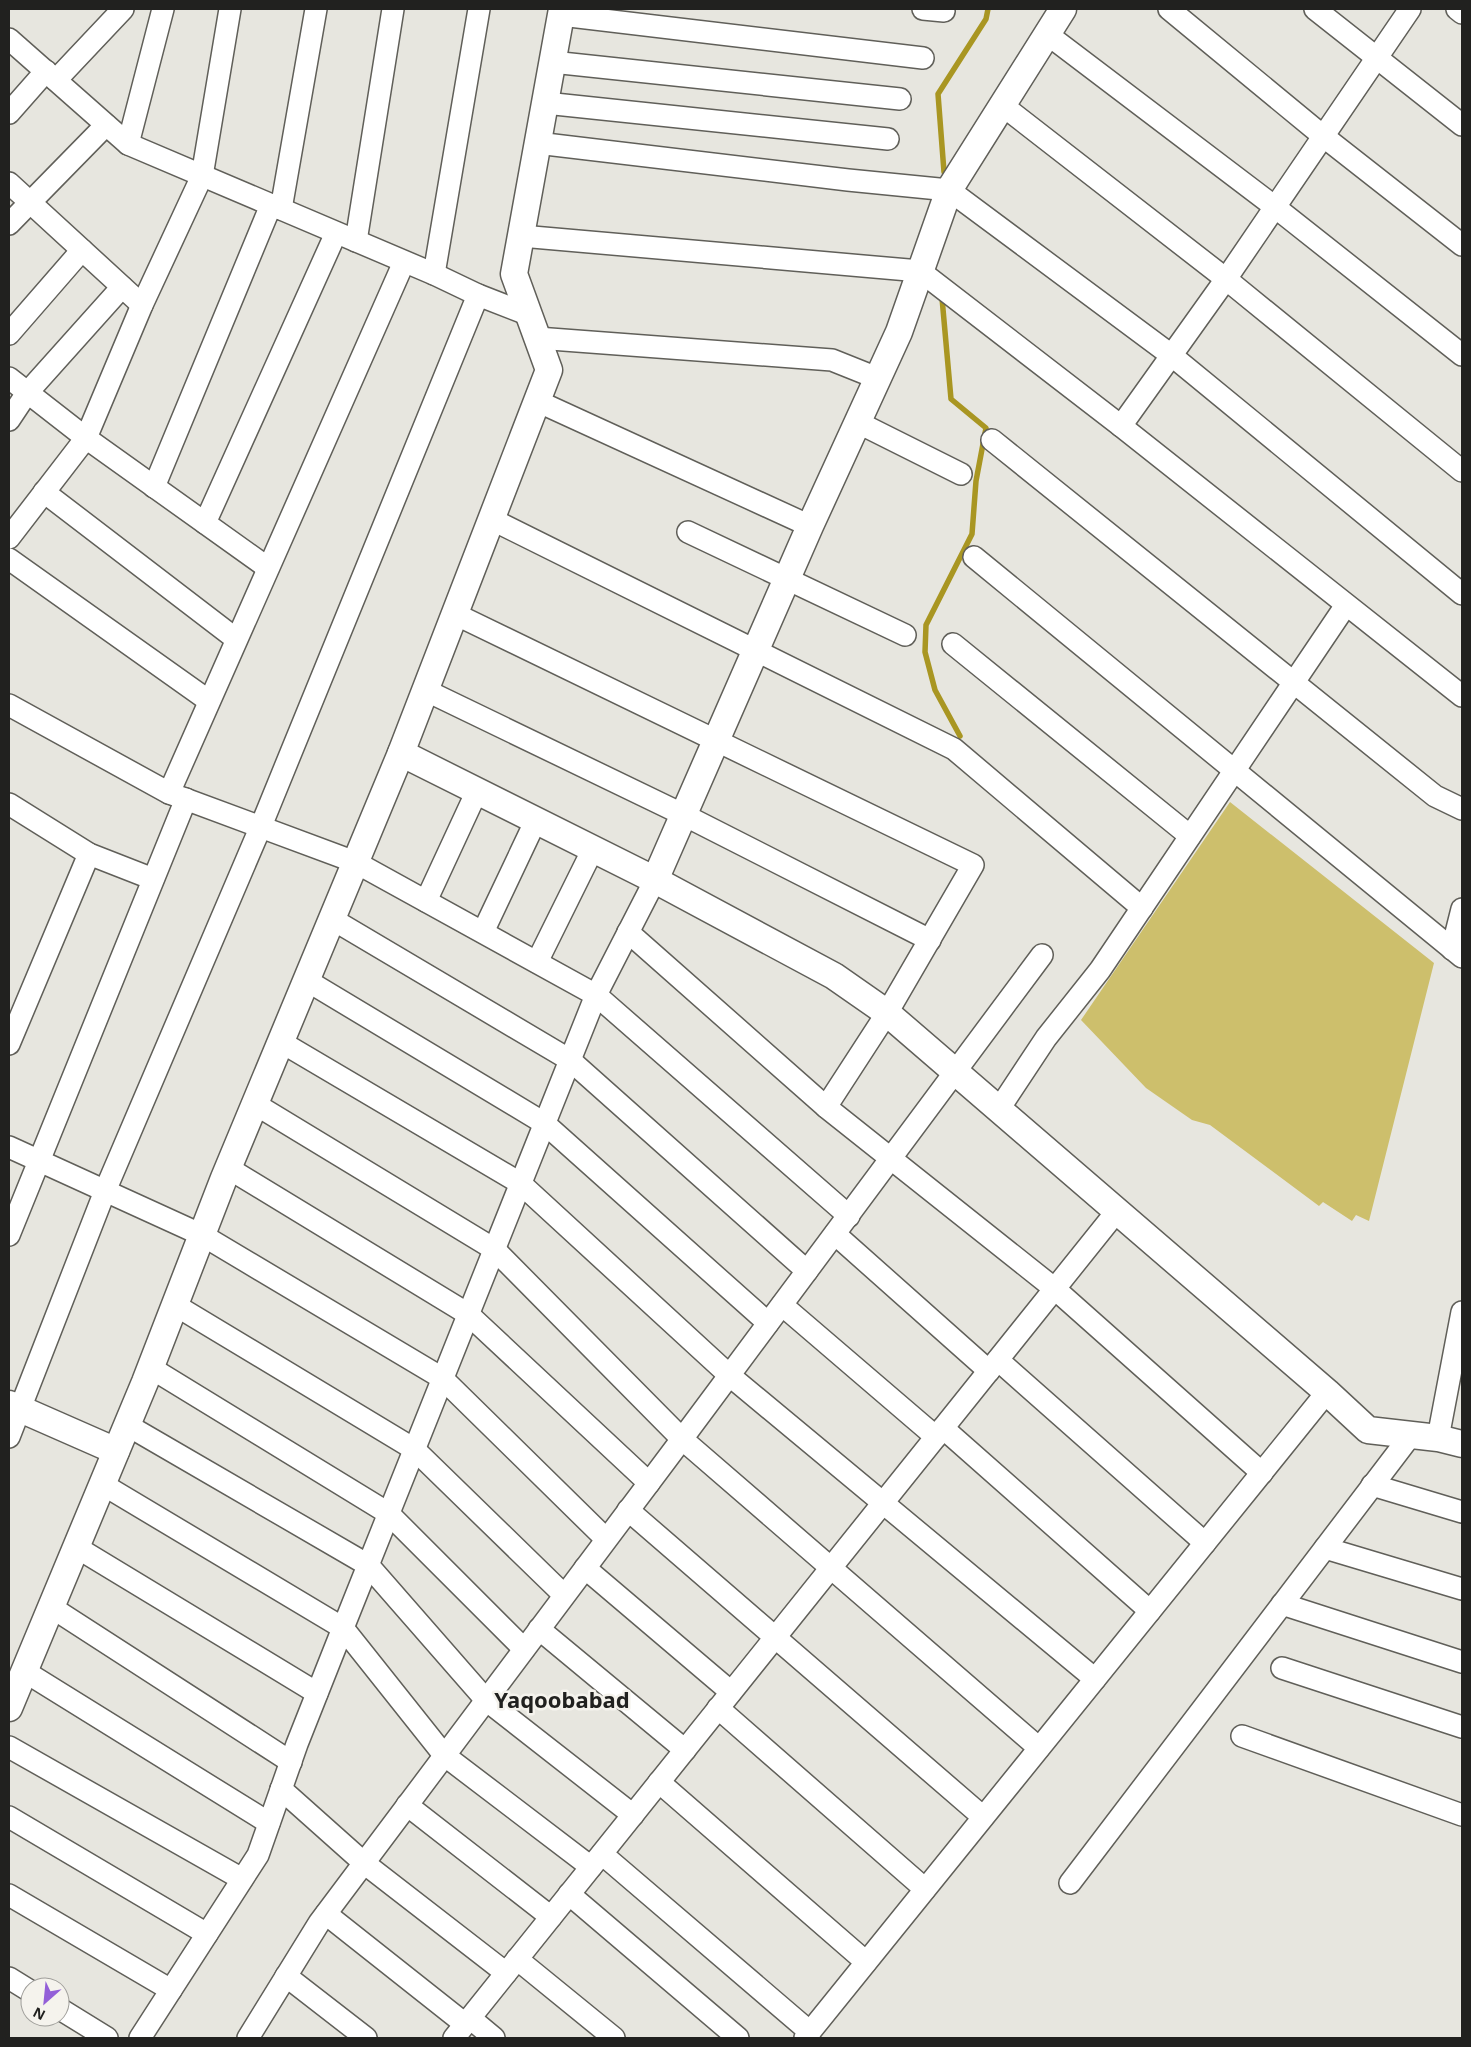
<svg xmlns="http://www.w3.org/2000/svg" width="1471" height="2047" font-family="'Noto Sans',sans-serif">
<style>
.green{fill:#cdbf6c}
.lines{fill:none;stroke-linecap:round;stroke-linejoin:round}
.stream{stroke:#a99622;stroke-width:5.5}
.minor-casing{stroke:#605f59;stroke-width:24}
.tertiary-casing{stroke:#605f59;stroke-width:29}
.minor{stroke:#fff;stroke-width:21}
.tertiary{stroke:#fff;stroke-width:26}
.labels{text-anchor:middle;stroke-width:5;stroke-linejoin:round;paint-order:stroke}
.district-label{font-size:22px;font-weight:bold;fill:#21211f;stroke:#f5f3ed}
</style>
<rect width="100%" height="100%" fill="#e7e6df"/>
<polygon class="green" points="1230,802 1434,963 1369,1221 1356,1215 1352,1221 1323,1202 1319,1206 1210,1125 1192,1120 1146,1088 1081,1020"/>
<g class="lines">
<g class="stream">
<polyline points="944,172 938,94 986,19 988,9"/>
<polyline points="942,298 951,399 986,428 976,481 972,534 926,625 925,652 935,690 960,736"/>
</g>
<g class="minor-casing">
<g id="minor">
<polyline points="923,9 944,11"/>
<polyline points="1169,9 1323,136 1462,245"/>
<polyline points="1315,9 1462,125"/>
<polyline points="1457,9 1462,13"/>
<polyline points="561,15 923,58"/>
<polyline points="1047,34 1275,207 1462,355"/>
<polyline points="9,39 128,144 434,274 478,295 527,314"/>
<polyline points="552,62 900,99"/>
<polyline points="56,80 123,9"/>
<polyline points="545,103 888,139"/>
<polyline points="1002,105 1226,279 1462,471"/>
<polyline points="9,113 46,71"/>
<polyline points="537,143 848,180 949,190 1171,355 1462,594"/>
<polyline points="128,144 163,9"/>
<polyline points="9,183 142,305"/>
<polyline points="281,209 316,9"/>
<polyline points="9,224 106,125"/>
<polyline points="521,236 920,271 1121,426 1462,696"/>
<polyline points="356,241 393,9"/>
<polyline points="434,274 479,9"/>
<polyline points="9,334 82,250"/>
<polyline points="537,338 832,360 877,378"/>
<polyline points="9,378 86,438 268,568"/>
<polyline points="537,401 810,526"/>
<polyline points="9,420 27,393 122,287"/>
<polyline points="857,422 961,474"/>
<polyline points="1121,426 1226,279 1410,9"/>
<polyline points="992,440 1435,796 1462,809"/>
<polyline points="154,487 271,205"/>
<polyline points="44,492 236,639"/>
<polyline points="491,519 954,749 1142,908"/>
<polyline points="205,523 336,233"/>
<polyline points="688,532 905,635"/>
<polyline points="9,538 86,438 142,305 202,176 230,9"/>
<polyline points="974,557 1462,957"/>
<polyline points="9,559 209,701"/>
<polyline points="455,614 973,865 887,1013 826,1107"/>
<polyline points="953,644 1190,836"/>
<polyline points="425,690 684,815 930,940"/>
<polyline points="9,705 169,793 355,862 596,995 849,1216"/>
<polyline points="169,793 404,262"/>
<polyline points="9,804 89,854 153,879"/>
<polyline points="426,901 477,791"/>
<polyline points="332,919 570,1060 807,1271"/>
<polyline points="483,932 536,820"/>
<polyline points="628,932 826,1107 1055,1289 1262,1473"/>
<polyline points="1452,949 1462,909"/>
<polyline points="537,962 593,849"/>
<polyline points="306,980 544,1123 768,1323"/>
<polyline points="281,1042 520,1183 729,1375 1095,1679"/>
<polyline points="9,1044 89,854"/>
<polyline points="255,1104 494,1249 682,1439 1039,1748"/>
<polyline points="999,1109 1046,1038 1100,970 1346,605"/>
<polyline points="9,1147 202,1235 442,1378 606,1539"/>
<polyline points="228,1168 468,1314 649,1483"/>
<polyline points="835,1234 989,1371"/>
<polyline points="9,1235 186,799"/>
<polyline points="175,1305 414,1449 564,1595"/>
<polyline points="782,1305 936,1437"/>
<polyline points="998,1360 1205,1543"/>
<polyline points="151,1368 388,1513 524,1649"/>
<polyline points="127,1425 368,1565 486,1700 633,1815"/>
<polyline points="943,1428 1150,1611"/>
<polyline points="9,1437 105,1191 261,826 478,295"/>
<polyline points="1438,1438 1462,1312"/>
<polyline points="102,1484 343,1628 444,1755 591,1867"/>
<polyline points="1372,1485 1462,1512"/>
<polyline points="628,1510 983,1817"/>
<polyline points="76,1547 317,1693"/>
<polyline points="1325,1548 1462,1589"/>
<polyline points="585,1568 731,1692"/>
<polyline points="1282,1604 1462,1662"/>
<polyline points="51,1607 291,1762"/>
<polyline points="539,1629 685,1750"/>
<polyline points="1282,1668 1462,1727"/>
<polyline points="24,1671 269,1823"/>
<polyline points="718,1708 925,1889"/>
<polyline points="1242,1736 1462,1815"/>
<polyline points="9,1747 242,1879"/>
<polyline points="659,1782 866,1962"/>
<polyline points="281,1789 364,1863 506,1973"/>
<polyline points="407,1805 551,1917"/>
<polyline points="9,1817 207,1934"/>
<polyline points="602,1854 810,2032"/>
<polyline points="1070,1883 1411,1435"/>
<polyline points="569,1894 738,2038"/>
<polyline points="9,1895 171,1990"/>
<polyline points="326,1914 465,2024"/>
<polyline points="517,1959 614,2038"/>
<polyline points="286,1976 366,2038"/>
<polyline points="9,1978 30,1991"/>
<polyline points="60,2009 107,2038"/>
<polyline points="470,2018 494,2038"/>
<polyline points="140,2038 258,1855 297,1744 343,1628 596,995 655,880"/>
<polyline points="248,2038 319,1923 682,1439 1042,955"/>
<polyline points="454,2038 1117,1211"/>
<polyline points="805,2038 1327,1392"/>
</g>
</g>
<g class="tertiary-casing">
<g id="tertiary">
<polyline points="401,753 655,880 834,976 887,1013 1327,1392 1368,1430 1438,1438 1462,1444"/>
<polyline points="655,880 810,526 899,332 949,190 1063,9"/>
<polyline points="9,1404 116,1451"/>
<polyline points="9,1708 145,1382 224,1178 401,753 549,370 514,274 562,9"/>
</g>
</g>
<use href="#minor" class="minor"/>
<use href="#tertiary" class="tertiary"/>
</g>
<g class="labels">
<g class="district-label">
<text x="562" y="1708">Yaqoobabad</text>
</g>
</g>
<rect width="1471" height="2047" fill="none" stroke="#21211f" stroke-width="20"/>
<g transform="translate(45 2002) rotate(207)"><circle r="24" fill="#f5f3ed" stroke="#a09f9b"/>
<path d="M0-4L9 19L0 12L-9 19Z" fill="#935fd8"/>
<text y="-8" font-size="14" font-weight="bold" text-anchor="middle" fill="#21211f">N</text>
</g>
</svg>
